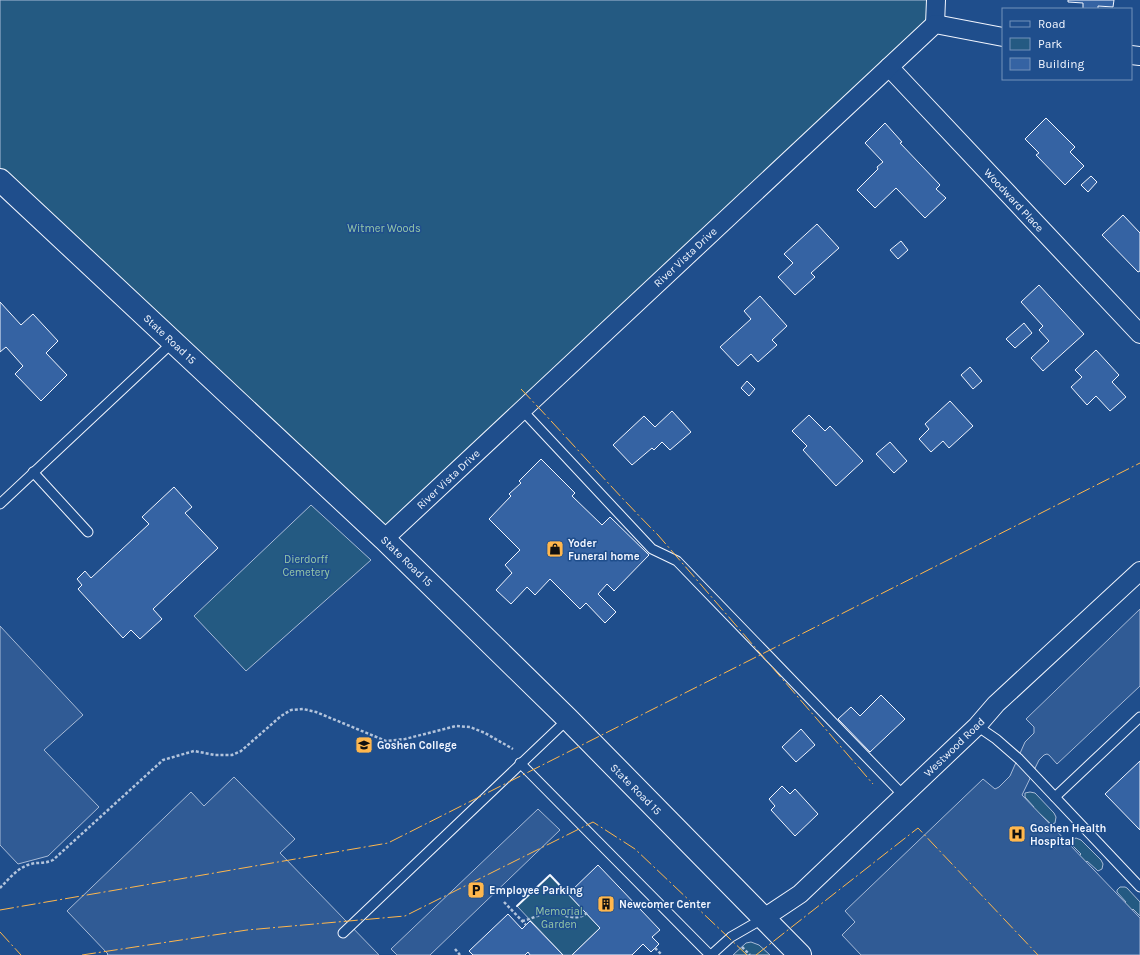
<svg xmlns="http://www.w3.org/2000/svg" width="1140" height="955" font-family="Karla,sans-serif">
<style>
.green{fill:#245a82;stroke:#a8bbd7}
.parking{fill:#305b95;stroke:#a8bbd7}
.building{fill:#3563a3;stroke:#f2f6ff}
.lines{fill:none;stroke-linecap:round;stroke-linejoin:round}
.lane-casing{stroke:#f2f6ff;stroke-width:11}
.street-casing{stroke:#f2f6ff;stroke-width:20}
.primary-casing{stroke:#f2f6ff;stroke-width:24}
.path{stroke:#b3c4dc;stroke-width:2.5;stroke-dasharray:3 2;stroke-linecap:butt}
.lane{stroke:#1f4e8c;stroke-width:9}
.street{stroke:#1f4e8c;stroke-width:18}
.primary{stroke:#1f4e8c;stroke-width:22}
.wall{stroke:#f2f6ff;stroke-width:2}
.power{stroke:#ffb74d;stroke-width:1;stroke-dasharray:14 3 2 3;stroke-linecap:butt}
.labels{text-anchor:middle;stroke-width:3;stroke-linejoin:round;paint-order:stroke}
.street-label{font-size:11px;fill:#f2f6ff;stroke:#1f4e8c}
.park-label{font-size:11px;fill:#97c8a6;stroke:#1f4e8c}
.poi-label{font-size:11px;font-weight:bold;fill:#f2f6ff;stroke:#1f4e8c;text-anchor:start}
</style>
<rect width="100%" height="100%" fill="#1f4e8c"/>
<g class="green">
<polygon points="0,0 936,0 935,24 384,539 0,178"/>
<polygon points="311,505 371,560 246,671 194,616"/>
<polygon points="1030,792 1035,793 1054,813 1056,817 1055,823 1051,824 1040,814 913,936 906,929 1034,807 1025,797 1025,793"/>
<polygon points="1076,838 1081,840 1101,860 1103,864 1102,869 1098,871 1087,861 989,955 975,955 1081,854 1071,844 1072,840"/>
<polygon points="550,875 600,928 572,955 563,955 517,906"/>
<polygon points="1120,887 1125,887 1127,888 1140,902 1140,916 1133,909 1086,955 1071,955 1126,902 1117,892 1117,890"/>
<polygon points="751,942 759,945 770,955 733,955 746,943"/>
</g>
<g class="parking">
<polygon points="1140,609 1140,686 1057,764 1049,755 1047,754 1044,755 1039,760 1022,795 1140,918 1140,955 861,955 842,935 855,922 845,911 983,779 995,789 999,787 1010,776 1025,742 1034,733 1034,727 1026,719"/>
<polygon points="0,626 83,715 44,750 99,807 48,856 18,864 0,845"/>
<polygon points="234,777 295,839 280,853 379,955 107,955 108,954 67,911 191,792 204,806"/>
<polygon points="538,809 560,830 430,955 397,955 391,949"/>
</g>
<g class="building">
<polygon points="1068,0 1114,0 1113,7 1098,6 1098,9 1083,9 1083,3 1068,2"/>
<polygon points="1046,118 1075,147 1070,152 1084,166 1065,185 1036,155 1039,153 1025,139"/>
<polygon points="885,123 902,142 900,143 940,185 936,189 946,198 925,218 896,188 875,208 857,190 878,169 877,167 883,162 865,143"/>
<polygon points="1091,176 1097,182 1088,192 1081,185"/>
<polygon points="1123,215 1140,233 1140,271 1138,272 1102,235"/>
<polygon points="817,224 839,248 811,273 815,277 795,295 778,277 793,263 784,254"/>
<polygon points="901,241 908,250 898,259 890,250"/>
<polygon points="1039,285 1084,334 1043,371 1031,358 1049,341 1039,330 1043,326 1021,302"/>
<polygon points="760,296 787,326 772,340 777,345 758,362 751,354 738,366 720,347 751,319 744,311"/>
<polygon points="0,302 21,325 33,314 58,341 46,353 67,375 41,401 15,374 23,366 6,347 0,352"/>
<polygon points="1024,323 1032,333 1015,348 1006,339"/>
<polygon points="1096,350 1119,375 1112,382 1126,397 1110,411 1096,396 1087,405 1071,387 1082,377 1075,370"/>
<polygon points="970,367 982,381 973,389 961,375"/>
<polygon points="747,381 755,389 749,396 741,388"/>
<polygon points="950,401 973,426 949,448 943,441 931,452 919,439 929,429 925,424"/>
<polygon points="672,411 691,432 670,450 662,442 654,450 652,448 632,465 613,445 644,416 655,427"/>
<polygon points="809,415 825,431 830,426 863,461 836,486 803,450 807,446 792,431"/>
<polygon points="890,442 907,461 894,473 876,454"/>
<polygon points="541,459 575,493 572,496 602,525 610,517 649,555 614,591 607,584 598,594 616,612 605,623 586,603 580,609 550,579 535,595 527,587 511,604 496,590 512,573 505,565 520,550 489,519 511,496 509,494 521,483 519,481"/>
<polygon points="174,487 192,507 185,513 218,548 153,609 162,619 140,639 131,630 123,638 78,589 82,585 77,579 85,571 91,578 149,524 142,517"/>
<polygon points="881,695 905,719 870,752 838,719 851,707 860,716"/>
<polygon points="801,729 815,745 796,762 782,747"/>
<polygon points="1140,761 1140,830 1105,794"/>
<polygon points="782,786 790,794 795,789 818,814 795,836 771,810 775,806 769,799"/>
<polygon points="598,865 660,930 652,937 659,944 651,952 643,944 632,955 572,955 600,928 568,894"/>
<polygon points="508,914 522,929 530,921 563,955 530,955 528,952 525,955 473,955 469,951"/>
</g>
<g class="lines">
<g class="lane-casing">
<g id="lane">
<polyline points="522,410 652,549 677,561 903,795"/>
<polyline points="33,472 88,532"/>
<polyline points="0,504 173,342"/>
<polyline points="977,726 996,739 1019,759 1140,887"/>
<polyline points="520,763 710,955"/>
<polyline points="1055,797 1140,717"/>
<polyline points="343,933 568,719"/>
<polyline points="711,955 731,937 764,918"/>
</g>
</g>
<g class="street-casing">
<g id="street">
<polyline points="935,24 936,0"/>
<polyline points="1131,55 1140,56"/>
<polyline points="889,67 1140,334"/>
<polyline points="384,539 935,24 1003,37"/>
<polyline points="764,918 800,894 977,726 996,704 1140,571"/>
</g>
</g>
<g class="primary-casing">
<polyline id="primary" points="0,180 384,539 568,719 800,955"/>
</g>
<g class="path">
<path d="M 0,888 C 9,879 18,867 31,864 C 38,862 45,864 53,860 L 163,760 L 194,751 L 215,755 L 232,755 L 241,751 L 281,716 L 291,710 L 303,709 L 316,712 L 386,741 L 405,739 L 456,726 L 470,727 L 485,733 L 513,749"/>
<polyline points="504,902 526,925"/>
<path d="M 522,921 C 533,919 542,912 553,913 C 565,914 575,922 587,913"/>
<polyline points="742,947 750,955"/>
<polyline points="655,948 662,955"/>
<polyline points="455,949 460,955"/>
</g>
<use href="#lane" class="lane"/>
<use href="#street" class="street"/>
<use href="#primary" class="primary"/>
<polyline class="wall" points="517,906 550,875 568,894"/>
<g class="power">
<path d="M 521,389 C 567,437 611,488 658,535 L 873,784"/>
<polyline points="0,910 388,843 1140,463"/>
<polyline points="0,932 21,955"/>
<polyline points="82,955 247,930 405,916 593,822 635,849 747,955"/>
<polyline points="756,955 918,828 1038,955"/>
</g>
</g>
<defs>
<g id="shop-square" transform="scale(0.9)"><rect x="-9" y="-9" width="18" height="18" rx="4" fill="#ffb74d" stroke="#1f4e8c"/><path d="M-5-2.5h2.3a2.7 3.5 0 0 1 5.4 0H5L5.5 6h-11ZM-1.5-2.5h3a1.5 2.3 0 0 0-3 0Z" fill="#111"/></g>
<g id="university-square" transform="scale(0.9)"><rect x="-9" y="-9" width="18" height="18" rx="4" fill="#ffb74d" stroke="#1f4e8c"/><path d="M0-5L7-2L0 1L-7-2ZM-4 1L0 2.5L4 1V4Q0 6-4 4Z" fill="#111"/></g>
<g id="hospital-square" transform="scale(0.9)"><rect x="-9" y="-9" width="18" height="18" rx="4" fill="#ffb74d" stroke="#1f4e8c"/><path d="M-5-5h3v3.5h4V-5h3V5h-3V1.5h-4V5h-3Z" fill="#111"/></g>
<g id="parking-square" transform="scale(0.9)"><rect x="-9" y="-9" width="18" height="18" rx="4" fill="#ffb74d" stroke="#1f4e8c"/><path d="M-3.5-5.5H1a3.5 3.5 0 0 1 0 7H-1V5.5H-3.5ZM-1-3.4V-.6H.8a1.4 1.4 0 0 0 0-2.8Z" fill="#111"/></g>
<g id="building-square" transform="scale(0.9)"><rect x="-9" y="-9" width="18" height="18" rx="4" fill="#ffb74d" stroke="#1f4e8c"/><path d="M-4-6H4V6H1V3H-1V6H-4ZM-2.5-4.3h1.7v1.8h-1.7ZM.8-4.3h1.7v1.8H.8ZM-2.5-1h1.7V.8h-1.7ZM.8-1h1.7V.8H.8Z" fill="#111"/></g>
</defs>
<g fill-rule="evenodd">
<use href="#shop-square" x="555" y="549"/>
<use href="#university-square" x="364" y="745"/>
<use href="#hospital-square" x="1017" y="834"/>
<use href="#parking-square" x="476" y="890"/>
<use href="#building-square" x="606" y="904"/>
</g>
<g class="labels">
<g class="street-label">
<text transform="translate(1014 200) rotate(47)" y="4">Woodward Place</text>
<text transform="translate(685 257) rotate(-43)" y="4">River Vista Drive</text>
<text transform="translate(170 339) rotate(43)" y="4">State Road 15</text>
<text transform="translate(448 479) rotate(-43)" y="4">River Vista Drive</text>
<text transform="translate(407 561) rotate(44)" y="4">State Road 15</text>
<text transform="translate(954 747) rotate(-44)" y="4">Westwood Road</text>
<text transform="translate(636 789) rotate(45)" y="4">State Road 15</text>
</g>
<g class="park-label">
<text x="384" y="232">Witmer Woods</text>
<text x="306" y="563">Dierdorff<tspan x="306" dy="13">Cemetery</tspan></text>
<text x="559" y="915">Memorial<tspan x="559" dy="13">Garden</tspan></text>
</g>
<g class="poi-label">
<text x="568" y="547">Yoder<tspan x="568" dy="13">Funeral home</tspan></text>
<text x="377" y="749">Goshen College</text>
<text x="1030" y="832">Goshen Health<tspan x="1030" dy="13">Hospital</tspan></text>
<text x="489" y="894">Employee Parking</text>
<text x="619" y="908">Newcomer Center</text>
</g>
</g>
<rect x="1002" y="8" width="130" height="72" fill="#1f4e8c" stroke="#7391ba"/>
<rect x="1010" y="21" width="20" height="6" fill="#1f4e8c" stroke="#7391ba"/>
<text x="1038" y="28" font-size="12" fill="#f2f6ff">Road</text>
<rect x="1010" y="38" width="20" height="12" fill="#245a82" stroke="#7391ba"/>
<text x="1038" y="48" font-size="12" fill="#f2f6ff">Park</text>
<rect x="1010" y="58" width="20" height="12" fill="#3563a3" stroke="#7391ba"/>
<text x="1038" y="68" font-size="12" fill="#f2f6ff">Building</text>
</svg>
